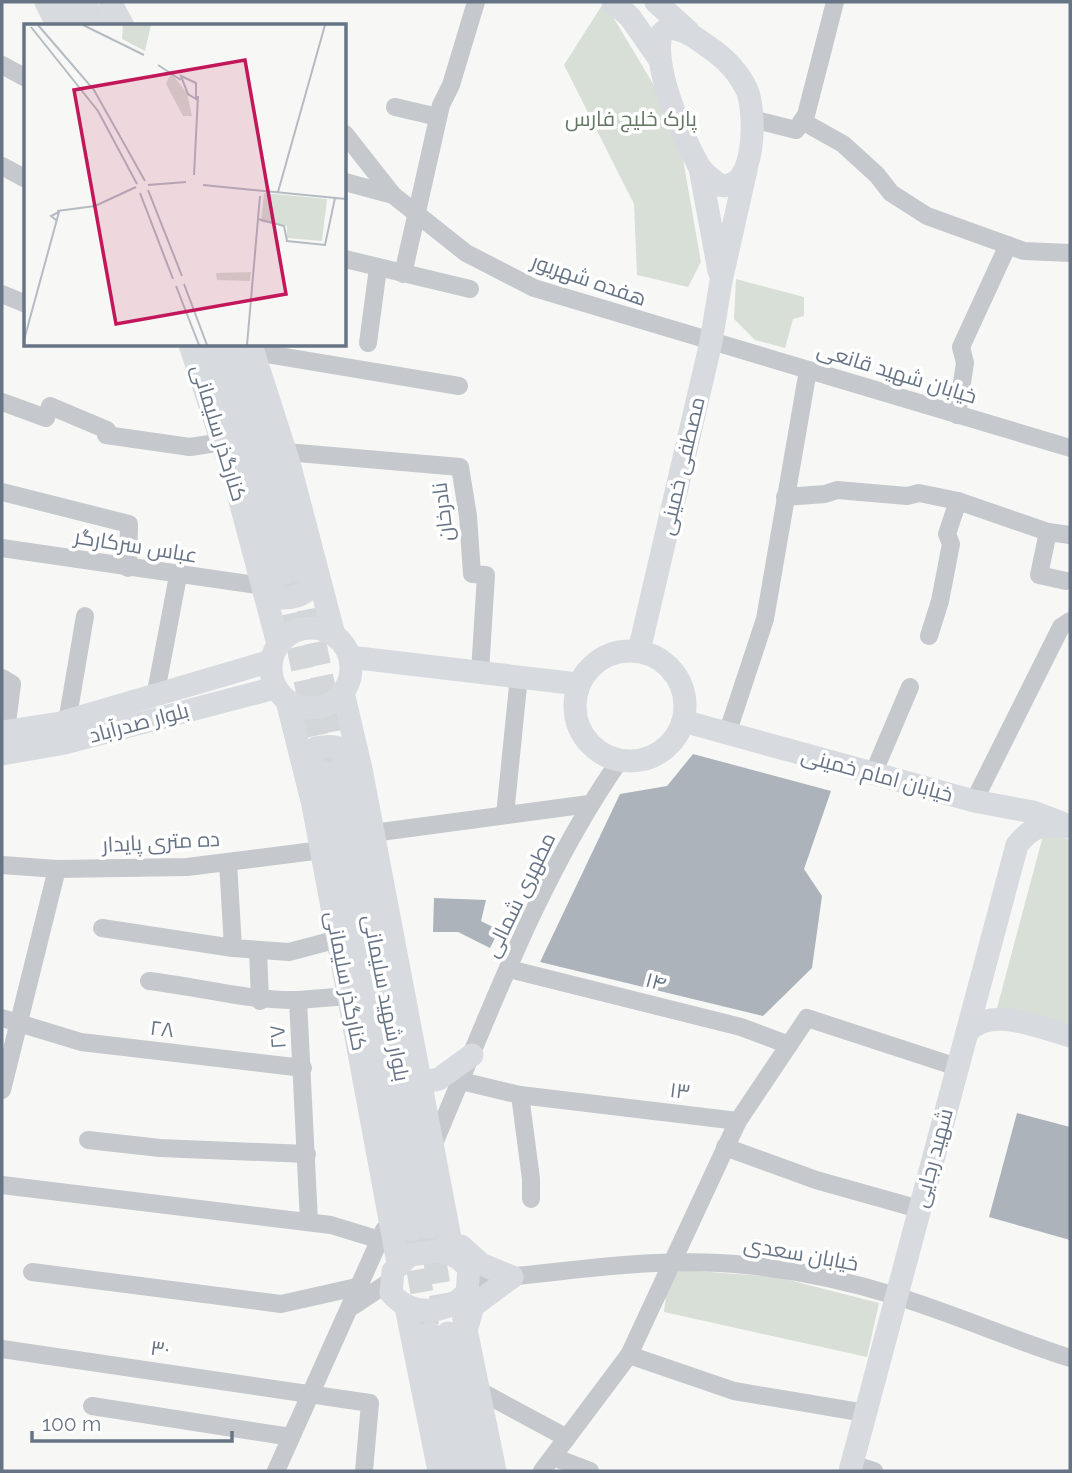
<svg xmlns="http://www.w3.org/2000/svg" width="1072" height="1473" font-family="Raleway,Cairo,sans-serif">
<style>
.green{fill:#d8dfd6}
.building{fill:#acb3ba}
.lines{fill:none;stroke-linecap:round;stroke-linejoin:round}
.major-tunnel{stroke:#d3d7d9;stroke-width:23;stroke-dasharray:23 11;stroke-linecap:butt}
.minor{stroke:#c5c8cc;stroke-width:18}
.major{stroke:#d7dadf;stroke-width:23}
.labels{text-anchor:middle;stroke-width:7;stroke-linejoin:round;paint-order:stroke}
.park-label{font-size:21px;fill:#637862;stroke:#fff}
.street-label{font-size:21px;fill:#677486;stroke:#fff}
.inset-road{fill:none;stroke:#b4bbc2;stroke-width:2}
.view{fill:#c2185b;fill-opacity:0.15;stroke:#c2185b;stroke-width:3.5}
.inset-edge{fill:none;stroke:#677486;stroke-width:3.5}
</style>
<rect width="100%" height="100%" fill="#f7f8f5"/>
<g class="green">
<polygon points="604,2 652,82 680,142 701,262 688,287 637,275 634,204 564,65"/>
<polygon points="736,279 804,297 804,316 793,319 785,348 755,340 734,319"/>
<polygon points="1044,832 1070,840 1070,1032 997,1008"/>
<polygon points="669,1269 777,1277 879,1303 867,1357 664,1312"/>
</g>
<g class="building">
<polygon points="693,754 831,791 804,869 822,896 812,968 763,1016 540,962 620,794 667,786"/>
<polygon points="434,898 486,900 481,921 499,930 490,948 458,932 433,932"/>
<polygon points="1017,1113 1070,1127 1070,1240 989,1217"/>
</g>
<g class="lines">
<g class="major-tunnel">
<polyline points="301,576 340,765"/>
<polyline points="284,580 323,766"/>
<polyline points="429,1227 446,1326"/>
<polyline points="412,1236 428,1327"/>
</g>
<g class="minor">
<polyline points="2,65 26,78"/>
<polyline points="395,107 438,117"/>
<polyline points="752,119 796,130 806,115 835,2"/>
<polyline points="802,121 843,144 877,175 891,193 927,216 1024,251 1070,253"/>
<polyline points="345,134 393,195 466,253 534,288 1070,448"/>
<polyline points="2,166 26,179"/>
<polyline points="345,182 393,195"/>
<polyline points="345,259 470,289"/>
<polyline points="403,274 441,105 451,85 476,2"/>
<polyline points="2,294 26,304"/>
<polyline points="368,343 378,268"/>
<polyline points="254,352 459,386"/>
<polyline points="2,402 46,418 50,406 107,430 106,435 190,447 223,442"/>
<polyline points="957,415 965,363 961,347 1008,245"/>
<polyline points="286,452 460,467 468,516 472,574 486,575 480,672"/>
<polyline points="2,492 129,524 128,568"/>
<polyline points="785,497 825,494 837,490 907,496 919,493 958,501 1048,532 1039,575 1066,581"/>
<polyline points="1048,532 1070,535"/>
<polyline points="2,548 263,586"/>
<polyline points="929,636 940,601 951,544 947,534 958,501"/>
<polyline points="2,678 12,684 6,731"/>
<polyline points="155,697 178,576"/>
<polyline points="67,722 85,616"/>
<polyline points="727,734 765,619 808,370"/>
<polyline points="873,774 910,687"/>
<polyline points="974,801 1061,627 1070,621"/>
<polyline points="505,815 519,676"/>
<polyline points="373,833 589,804"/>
<polyline points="228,862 233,948 289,952 338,939"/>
<polyline points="2,865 57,869 187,867 322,850"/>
<polyline points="102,928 233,948"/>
<polyline points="258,950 260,1001"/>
<polyline points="509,969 741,1027 789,1045"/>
<path d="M 149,981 C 200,987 248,1001 298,1000 L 309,1222"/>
<polyline points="298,1000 349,996"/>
<polyline points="2,1018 81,1042 303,1068"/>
<polyline points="461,1081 520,1095 738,1121"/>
<polyline points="2,1090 57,869"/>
<polyline points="520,1095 531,1179 531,1199"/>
<polyline points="88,1140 160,1148 307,1154"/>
<polyline points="725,1147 816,1180 919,1209"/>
<path d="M 432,1148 C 488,1018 538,877 620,760"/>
<polyline points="2,1185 331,1225 380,1240"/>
<polyline points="32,1272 281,1304 361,1286"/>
<path d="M 470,1280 C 559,1274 656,1255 745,1265 C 795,1270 848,1281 896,1296 C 954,1314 1011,1339 1070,1358"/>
<polyline points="353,1306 389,1282"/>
<polyline points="2,1349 370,1403 364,1471"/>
<polyline points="629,1355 734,1391 865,1413"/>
<polyline points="478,1390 567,1438"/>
<polyline points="92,1406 291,1437"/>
<polyline points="553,1457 590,1471"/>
<polyline points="852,1464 874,1471"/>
<polyline points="276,1471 384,1230"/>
<polyline points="542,1471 629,1355 738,1121 807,1018 957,1067"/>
</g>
<g class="major">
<polyline points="46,2 58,26"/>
<polyline points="65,2 77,26"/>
<polyline points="84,2 97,26"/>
<polyline points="110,2 123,26"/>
<polyline points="613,2 630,17 660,60"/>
<polyline points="656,2 688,31"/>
<path d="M 668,28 C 684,29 695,37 707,46 C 724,57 738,71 747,90 C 756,112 757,194 719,185 C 712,179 704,174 699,166 C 682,136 653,69 661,34 Z"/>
<polyline points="700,168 719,271"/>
<polyline points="190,345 234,478 278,644"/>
<polyline points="210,345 248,455 283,574"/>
<polyline points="228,345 265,450 300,571"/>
<polyline points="251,345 289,463 334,635"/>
<path d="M 263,586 L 280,598 C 301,599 312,591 317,571"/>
<circle cx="311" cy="668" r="40"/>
<circle cx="630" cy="706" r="55"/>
<polyline points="639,651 711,342 721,281 746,170"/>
<polyline points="350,657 578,684"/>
<polyline points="343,692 361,769 453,1254"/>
<polyline points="287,701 313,805 398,1263"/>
<polyline points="683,721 974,801 1033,812 1062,823"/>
<polyline points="2,732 60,723 271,661"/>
<polyline points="2,754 65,743 275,688"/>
<polyline points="341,769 429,1227"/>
<polyline points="324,772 411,1230"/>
<path d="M 306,774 L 316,748 C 338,743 347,749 359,767"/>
<path d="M 967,1032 C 992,1005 1040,1028 1070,1036"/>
<polyline points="420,1083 439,1079 472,1055"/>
<polyline points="461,1246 481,1264 512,1277"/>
<path d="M 437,1251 C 452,1254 460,1257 469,1269 L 467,1292 C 447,1316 410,1316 391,1293 L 393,1271 L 410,1255 Z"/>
<polyline points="460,1300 495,1471"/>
<polyline points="406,1307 439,1471"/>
<polyline points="468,1324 473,1306 512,1277"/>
<polyline points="430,1333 455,1471"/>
<polyline points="448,1333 472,1471"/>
<path d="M 850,1471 L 1017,845 C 1035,823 1043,825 1070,827"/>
</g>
</g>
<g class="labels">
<g class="park-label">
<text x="631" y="126">پارک خلیج فارس</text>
</g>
<g class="street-label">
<text transform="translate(589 280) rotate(19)" y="7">هفده شهریور</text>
<text transform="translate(897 373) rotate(17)" y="7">خیابان شهید قانعی</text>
<text transform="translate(219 433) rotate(73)" y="7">کنارگذر سلیمانی</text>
<text transform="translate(682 466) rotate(-77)" y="7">مصطفی خمینی</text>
<text transform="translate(443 512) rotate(-97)" y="7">نادرخان</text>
<text transform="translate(136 546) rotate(9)" y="7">عباس سرکارگر</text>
<text transform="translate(139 723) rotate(-15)" y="7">بلوار صدرآباد</text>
<text transform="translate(877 775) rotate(15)" y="7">خیابان امام خمینی</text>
<text transform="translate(161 842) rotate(-3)" y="7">ده متری پایدار</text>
<text transform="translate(520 895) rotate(-64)" y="7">مطهری شمالی</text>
<text transform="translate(346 981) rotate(79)" y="7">کنارگذر سلیمانی</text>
<text transform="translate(656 982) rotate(15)" y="7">۱۴</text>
<text transform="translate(386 998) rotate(79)" y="7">بلوار شهید سلیمانی</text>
<text transform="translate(162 1029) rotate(7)" y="7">۲۸</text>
<text transform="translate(278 1037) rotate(-94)" y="7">۲۷</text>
<text transform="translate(680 1091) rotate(7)" y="7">۱۳</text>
<text transform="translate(933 1158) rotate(-75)" y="7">شهید رجایی</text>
<text transform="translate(801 1254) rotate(10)" y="7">خیابان سعدی</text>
<text transform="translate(160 1349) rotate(8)" y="7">۳۰</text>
</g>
</g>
<g transform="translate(24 24)">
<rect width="322" height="322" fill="#f7f8f5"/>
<path d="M 99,1 L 127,1 L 121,27 L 98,15 ZM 147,49 L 163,69 L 168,92 L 159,92 L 142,60 ZM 240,169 L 303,175 L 298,217 L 263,214 L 263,202 L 237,198 ZM 227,248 L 226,257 L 193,256 L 192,249 Z" fill="#d8dfd6"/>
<path class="inset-road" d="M 14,1 L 70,66 L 121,157M 59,1 L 120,31M 7,3 L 74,87 L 113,160M 134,41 L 157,56M 157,52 L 172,59 L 172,75 L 164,70 ZM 170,151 L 174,72M 124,161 L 162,158M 179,161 L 322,175M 124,166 L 158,252M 254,168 L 301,1M 116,169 L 149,255M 33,187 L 71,182 L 112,163M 234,195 L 260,202 L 263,217 L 301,221 L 311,174M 160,260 L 183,321M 152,262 L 175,321M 0,316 L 35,188 L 27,192 L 32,196M 223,321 L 236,172"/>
<path class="view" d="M 221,36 L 262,270 L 92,300 L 50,66 Z"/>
<rect width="322" height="322" class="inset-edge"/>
</g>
<rect width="1072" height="1473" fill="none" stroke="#677486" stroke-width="7"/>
<path d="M32 1431v10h200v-10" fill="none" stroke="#677486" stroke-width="3.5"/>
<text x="42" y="1431" font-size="21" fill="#677486" stroke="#ffffff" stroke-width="5" paint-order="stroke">100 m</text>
</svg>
